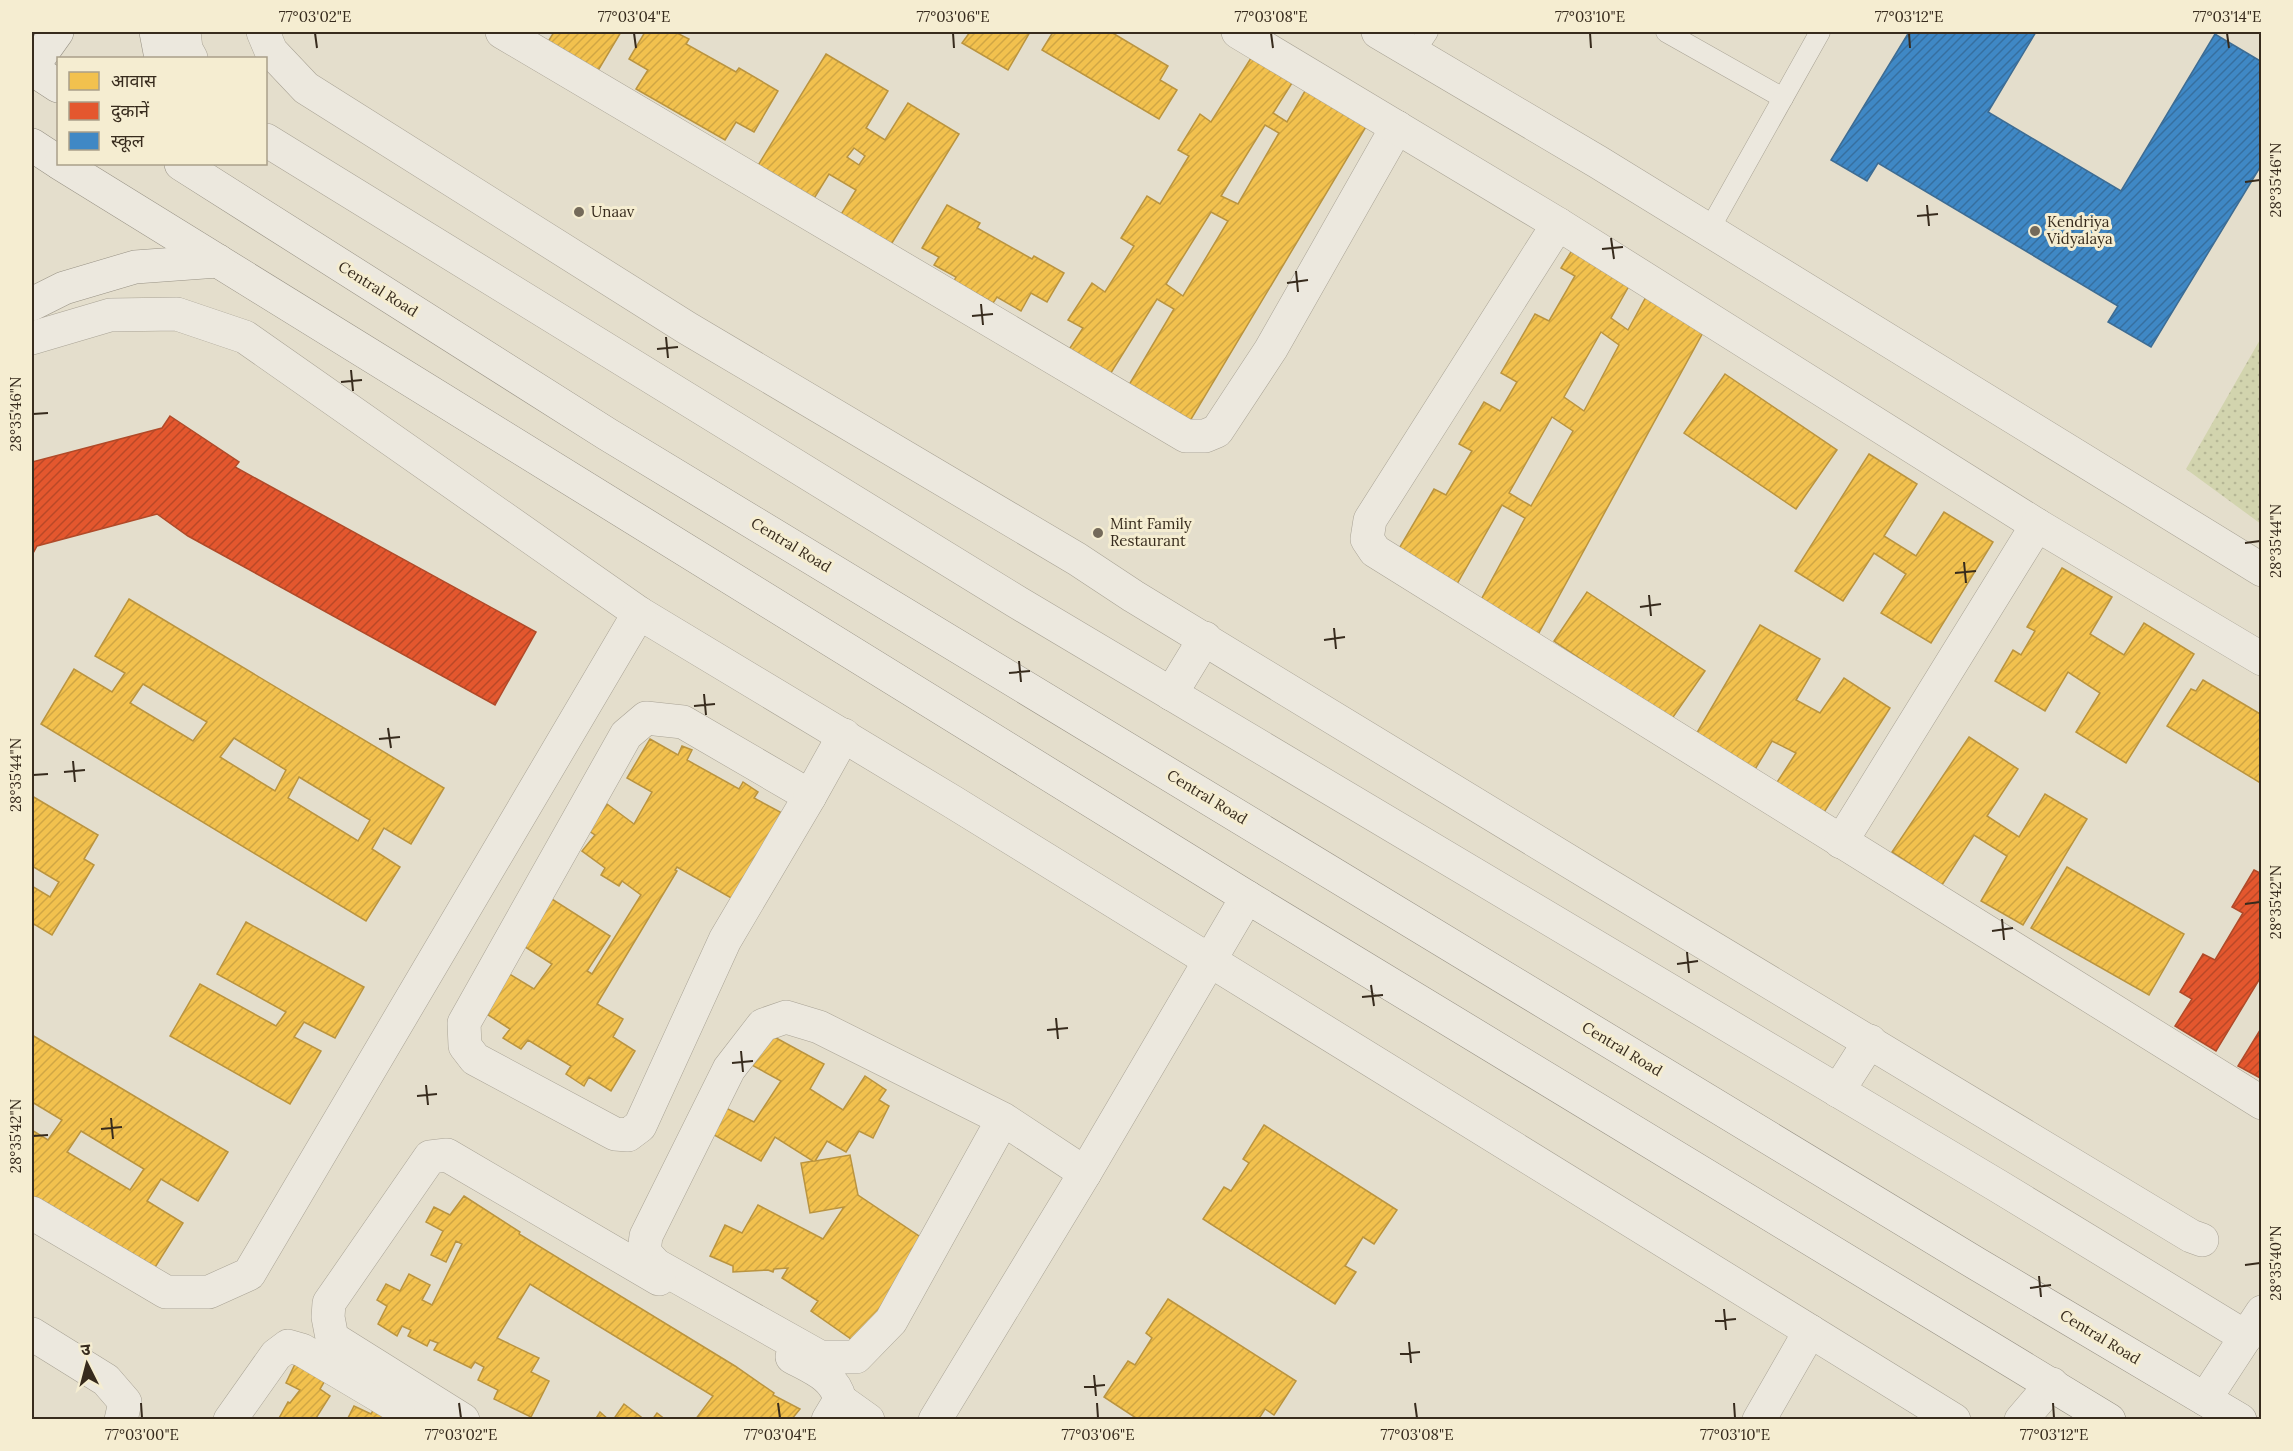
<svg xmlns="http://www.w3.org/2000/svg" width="2293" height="1451" font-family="Lora,'Noto Sans Devanagari',serif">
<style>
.park{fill:url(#park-dots)}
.homes{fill:url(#homes-hatch);stroke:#ba943f;stroke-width:1.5;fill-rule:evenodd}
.shops{fill:url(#shops-hatch);stroke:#b04a29;stroke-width:1.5}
.schools{fill:url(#schools-hatch);stroke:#3d6c93;stroke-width:1.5}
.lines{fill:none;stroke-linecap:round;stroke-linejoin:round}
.lane-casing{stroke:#a9a395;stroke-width:21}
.street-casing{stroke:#a9a395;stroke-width:34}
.secondary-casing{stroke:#989285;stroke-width:34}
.lane{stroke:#ece8de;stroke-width:20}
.street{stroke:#ece8de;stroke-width:33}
.secondary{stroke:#ece8de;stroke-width:33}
.ticks{fill:none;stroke:#372b1d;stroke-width:2}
.poi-dot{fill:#746a5a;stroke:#f5edd1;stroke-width:2}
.labels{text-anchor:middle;stroke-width:6;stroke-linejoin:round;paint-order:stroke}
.poi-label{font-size:15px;fill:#372b1d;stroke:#f5edd1;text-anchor:start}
.street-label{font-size:15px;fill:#372b1d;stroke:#f5edd1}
.neatline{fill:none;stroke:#372b1d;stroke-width:2}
.ticks-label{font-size:15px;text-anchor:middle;fill:#372b1d}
</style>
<defs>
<pattern id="park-dots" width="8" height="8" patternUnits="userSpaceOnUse" patternTransform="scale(1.5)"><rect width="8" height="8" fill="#d2d4ae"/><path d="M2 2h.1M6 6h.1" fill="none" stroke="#b5b695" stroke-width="1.8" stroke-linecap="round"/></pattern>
<pattern id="homes-hatch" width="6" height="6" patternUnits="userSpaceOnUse" patternTransform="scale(1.5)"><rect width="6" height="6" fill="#f2c14e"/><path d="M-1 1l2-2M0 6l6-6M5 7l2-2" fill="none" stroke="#d0a644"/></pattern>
<pattern id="shops-hatch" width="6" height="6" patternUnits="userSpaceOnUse" patternTransform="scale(1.5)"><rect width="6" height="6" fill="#e4572e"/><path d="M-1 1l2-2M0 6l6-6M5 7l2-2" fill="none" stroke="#ba4827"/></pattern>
<pattern id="schools-hatch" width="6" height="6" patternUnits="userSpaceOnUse" patternTransform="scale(1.5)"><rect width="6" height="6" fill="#3f88c5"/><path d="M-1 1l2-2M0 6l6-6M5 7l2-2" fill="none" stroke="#366f9f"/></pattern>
</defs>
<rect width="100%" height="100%" fill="#e4decc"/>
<polygon class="park" points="2261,338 2261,524 2186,469"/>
<g class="homes">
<polygon points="554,32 621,32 593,79 543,50"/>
<polygon points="645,32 675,32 689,39 686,44 736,72 739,68 778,91 754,132 736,122 725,140 636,89 648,70 629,59"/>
<polygon points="970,32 1030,32 1008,70 962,43"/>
<polygon points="1053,32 1111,32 1168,66 1160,80 1177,90 1159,119 1042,50"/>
<path d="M 826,54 L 888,91 L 866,128 L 885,140 L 908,103 L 959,134 L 887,251 L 837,221 L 856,190 L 829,174 L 810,205 L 754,172 ZM 854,148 L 865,156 L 859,165 L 847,157 Z"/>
<path d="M 1251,58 L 1292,83 L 1273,113 L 1287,122 L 1312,79 L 1373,115 L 1184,431 L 1123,395 L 1174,309 L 1157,299 L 1109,376 L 1068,351 L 1083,328 L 1068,320 L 1092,283 L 1105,292 L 1134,246 L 1121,238 L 1147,196 L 1160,204 L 1189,156 L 1178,150 L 1200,114 L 1211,122 ZM 1265,125 L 1279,133 L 1238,204 L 1221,196 ZM 1211,212 L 1228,221 L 1183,296 L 1166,284 Z"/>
<polygon points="947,205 980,223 977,228 1032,259 1034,256 1064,273 1047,302 1031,293 1021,311 997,297 993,303 954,281 956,277 934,265 939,257 922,248"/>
<path d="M 1576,244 L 1634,277 L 1611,318 L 1628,330 L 1647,295 L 1706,327 L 1535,640 L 1476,609 L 1525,518 L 1502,505 L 1453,591 L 1394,557 L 1434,489 L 1446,495 L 1472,451 L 1459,444 L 1484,402 L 1500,411 L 1517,382 L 1501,373 L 1535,314 L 1549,321 L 1575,276 L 1561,268 ZM 1601,332 L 1619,345 L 1584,411 L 1564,397 ZM 1552,417 L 1573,431 L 1531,506 L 1509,493 Z"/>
<polygon points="1725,374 1837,450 1796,509 1684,433"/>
<polygon points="1869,454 1917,484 1884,536 1916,556 1944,512 1993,542 1931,643 1881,613 1906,574 1874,553 1843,601 1795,571"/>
<polygon points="2062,568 2112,597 2090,634 2124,655 2144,623 2194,654 2126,763 2076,732 2100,693 2068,672 2045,711 1995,681 2013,650 2021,655 2035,631 2027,627"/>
<polygon points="1587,592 1705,671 1671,720 1554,641"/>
<path d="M 129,599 L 444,788 L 411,844 L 384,828 L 372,849 L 400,867 L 366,921 L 41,724 L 74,669 L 112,692 L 125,673 L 95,656 ZM 143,684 L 207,722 L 193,741 L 130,703 ZM 234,738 L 286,770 L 275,791 L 220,757 ZM 299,777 L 370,820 L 358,841 L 288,798 Z"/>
<polygon points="1760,625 1820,659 1796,700 1820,713 1844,678 1890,708 1821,817 1774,787 1796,753 1772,741 1754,771 1695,736"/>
<polygon points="2203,680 2262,715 2262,784 2167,726 2191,689 2196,691"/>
<polygon points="1969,737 2018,769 1987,816 2019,837 2045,794 2087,819 2023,925 1981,901 2007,856 1974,835 1942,885 1892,852"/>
<polygon points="650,739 678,755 682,746 692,750 687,760 739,789 743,782 758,792 754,798 782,813 733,899 677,867 675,870 677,871 597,1004 623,1019 613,1037 635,1051 611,1091 589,1077 584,1086 566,1074 571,1066 528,1040 521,1049 503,1038 510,1029 482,1011 506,972 534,989 552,964 522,945 552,899 610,936 587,971 592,974 641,895 622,881 619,886 601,875 605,868 582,851 595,835 589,831 607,804 634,824 652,792 627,778"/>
<polygon points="32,796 98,835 84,859 94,865 52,935 34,924 32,929 32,886 50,897 59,882 32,866"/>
<polygon points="2067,867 2184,934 2149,995 2031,928"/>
<polygon points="246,922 364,987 335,1038 304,1022 294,1037 321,1051 290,1104 170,1036 200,984 276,1026 286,1012 217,974"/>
<polygon points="767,1033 824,1064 810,1089 843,1110 865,1076 886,1090 879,1100 889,1106 873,1138 859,1131 846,1152 827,1141 815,1161 850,1155 858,1195 922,1238 861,1346 811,1311 818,1301 782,1278 788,1268 774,1269 773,1272 768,1270 733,1272 733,1266 710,1256 725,1225 742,1233 758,1205 823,1239 844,1207 810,1213 801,1163 813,1161 775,1137 761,1161 707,1131 722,1106 754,1122 781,1081 750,1064"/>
<path d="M 32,1035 L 228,1152 L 198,1201 L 161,1179 L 147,1201 L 183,1223 L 152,1272 L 32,1198 L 32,1130 L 48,1140 L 62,1120 L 32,1102 ZM 81,1131 L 144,1169 L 130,1190 L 67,1152 Z"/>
<polygon points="1264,1125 1397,1210 1374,1244 1363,1237 1345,1266 1356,1272 1335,1304 1203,1219 1224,1187 1231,1191 1249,1163 1243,1159"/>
<polygon points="464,1196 520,1232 519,1234 735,1366 774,1393 773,1395 800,1409 791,1420 695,1420 713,1396 530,1284 497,1338 539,1358 531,1372 549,1381 531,1417 494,1399 498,1390 478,1380 484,1367 475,1362 471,1368 434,1350 438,1343 430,1340 427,1346 408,1336 411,1330 402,1326 397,1336 378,1324 387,1306 377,1300 386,1284 400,1291 409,1274 430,1285 422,1300 432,1305 462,1244 456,1241 446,1262 431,1255 443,1231 426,1222 434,1207 450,1215"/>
<polygon points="1168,1299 1296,1381 1274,1415 1265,1409 1258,1420 1139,1420 1104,1397 1128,1361 1135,1365 1152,1338 1146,1333"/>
<polygon points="296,1362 327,1377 320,1389 330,1396 316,1418 319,1420 278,1420 288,1402 290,1403 300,1390 286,1383"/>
<polygon points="377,1404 398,1420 347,1420 354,1406 371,1414"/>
<polygon points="624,1404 645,1420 613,1420"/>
<polygon points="600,1412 609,1420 595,1420"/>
<polygon points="657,1413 666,1420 652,1420"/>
</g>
<g class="shops">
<polygon points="170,416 239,462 235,467 536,632 495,705 188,536 157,514 37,546 32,555 32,462 162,428"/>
<polygon points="2254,870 2262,874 2262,975 2216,1051 2175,1026 2192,999 2180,992 2203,954 2215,960 2243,913 2232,907"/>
<polygon points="2262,1027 2262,1079 2238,1066"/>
</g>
<polygon class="schools" points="1909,32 2036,32 1988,112 2121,191 2215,34 2262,62 2262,164 2151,347 2108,322 2118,306 1878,163 1867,181 1831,160"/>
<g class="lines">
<g class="lane-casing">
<g id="lane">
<polyline points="1666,32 1783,98"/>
<polyline points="1414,53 1428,32"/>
<polyline points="1709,230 1820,32"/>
</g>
</g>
<g class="street-casing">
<g id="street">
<polyline points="184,32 186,49 191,58"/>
<polyline points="263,32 271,51 306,88 687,328 1077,559 1133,596 1595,877 2191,1236 2202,1240"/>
<polyline points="502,32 1186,436 1205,436 1217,431 1271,349 1397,127"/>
<polyline points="1238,32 1558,224 2037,525 2262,659"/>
<polyline points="1378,32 1598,162 2262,570"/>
<polyline points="266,140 1017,602 1998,1186 2246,1337"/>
<polyline points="1558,224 1370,520 1367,539 1375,551 2262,1103"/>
<polyline points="32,338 110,315 177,314 245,337 639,613 953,802 1954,1420"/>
<polyline points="1171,694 1205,638"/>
<polygon points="646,718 683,722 810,796 725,940 640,1126 628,1135 615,1134 475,1059 465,1046 464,1023 626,735"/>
<polyline points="810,796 844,735"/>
<polyline points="1841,842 2037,525"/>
<polyline points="1838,1091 1870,1041"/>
<polyline points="1003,1119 891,1321 856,1357 820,1357 656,1265 644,1252 646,1236 729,1069 763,1025 786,1017 819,1027 1003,1119 1085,1173"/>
<polyline points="32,1213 166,1292 209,1292 249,1274 639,613"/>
<polyline points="32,1334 106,1380 125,1402 121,1420"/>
<path d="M 792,1357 C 812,1368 835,1376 840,1400 L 828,1420"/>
<polyline points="2205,1399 2262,1312"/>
<polyline points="840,1400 868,1420"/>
<polyline points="230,1420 276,1355 288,1346 302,1350 420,1420"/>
<polyline points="463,1420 332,1338 328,1317 329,1303 430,1157 447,1155 659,1279"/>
<polyline points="935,1420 1085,1173 1247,897"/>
<polyline points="1759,1420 1810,1331"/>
<polyline points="2021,1420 2052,1384"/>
</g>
</g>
<g class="secondary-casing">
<g id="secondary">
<polyline points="156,32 161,58"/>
<polyline points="32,67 57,32"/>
<polyline points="32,69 58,86"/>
<polyline points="32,145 58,162"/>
<polyline points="61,164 1247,897 2109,1420"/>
<polyline points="181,164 607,434 1977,1264 2240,1420"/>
<polyline points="32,304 64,288 135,267 218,261"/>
</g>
</g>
<use href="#lane" class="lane"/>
<use href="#street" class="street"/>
<use href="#secondary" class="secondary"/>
</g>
<path class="ticks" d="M 315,33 L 317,48M 634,33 L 636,48M 953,33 L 954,48M 1271,33 L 1273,48M 1590,33 L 1591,48M 1909,33 L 1910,48M 2227,33 L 2229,48M 2245,182 L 2260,180M 1927,205 L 1929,226M 1917,216 L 1938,214M 1611,238 L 1614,259M 1602,249 L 1623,247M 1296,271 L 1298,292M 1287,283 L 1308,280M 981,304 L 983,325M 972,316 L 993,314M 666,337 L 668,358M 657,349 L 678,347M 351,370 L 353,391M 341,382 L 362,380M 33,414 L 48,413M 2245,543 L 2260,541M 1964,562 L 1966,583M 1955,573 L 1976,571M 1649,595 L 1651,616M 1640,607 L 1661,604M 1334,628 L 1336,649M 1324,640 L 1345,637M 1019,661 L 1021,682M 1009,673 L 1030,671M 704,694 L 706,715M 694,706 L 715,704M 388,728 L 391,748M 379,739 L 400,737M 73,761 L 75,782M 64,772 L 85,770M 33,775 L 48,774M 2245,904 L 2260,902M 2002,919 L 2004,940M 1992,931 L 2013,928M 1687,952 L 1689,973M 1677,964 L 1698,961M 1371,985 L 1374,1006M 1362,997 L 1383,995M 1056,1018 L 1058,1039M 1047,1030 L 1068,1028M 741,1051 L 743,1072M 732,1063 L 753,1061M 426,1085 L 428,1105M 417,1096 L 437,1094M 111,1118 L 113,1139M 101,1129 L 122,1127M 33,1136 L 48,1135M 2245,1265 L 2260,1263M 2039,1276 L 2041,1297M 2030,1288 L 2051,1285M 1724,1309 L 1726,1330M 1715,1321 L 1736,1319M 1409,1342 L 1411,1363M 1400,1354 L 1420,1352M 1094,1375 L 1096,1396M 1084,1387 L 1105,1385M 141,1403 L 142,1418M 459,1403 L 461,1418M 778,1403 L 780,1418M 1097,1403 L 1098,1418M 1415,1403 L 1417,1418M 1734,1403 L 1735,1418M 2053,1403 L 2054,1418"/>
<g class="poi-dot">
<circle cx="579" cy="212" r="6"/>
<circle cx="2035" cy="231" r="6"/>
<circle cx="1098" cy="533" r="6"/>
</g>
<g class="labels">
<g class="poi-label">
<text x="591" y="217">Unaav</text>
<text x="2047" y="227">Kendriya<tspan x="2047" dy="17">Vidyalaya</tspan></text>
<text x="1110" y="529">Mint Family<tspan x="1110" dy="17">Restaurant</tspan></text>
</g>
<g class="street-label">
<text transform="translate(378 289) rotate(32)" y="5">Central Road</text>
<text transform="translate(791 545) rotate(31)" y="5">Central Road</text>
<text transform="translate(1207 797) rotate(31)" y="5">Central Road</text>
<text transform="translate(1622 1049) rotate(31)" y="5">Central Road</text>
<text transform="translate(2100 1337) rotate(31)" y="5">Central Road</text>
</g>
</g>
<rect width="2293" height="1451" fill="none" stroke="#f5edd1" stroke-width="66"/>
<rect x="57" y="57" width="210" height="108" fill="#f5edd1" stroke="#a99f89" stroke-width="1.5"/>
<rect x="69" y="72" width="30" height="18" fill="#f2c14e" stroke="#a99f89" stroke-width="1.5"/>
<text x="111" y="87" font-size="18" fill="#372b1d">आवास</text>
<rect x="69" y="102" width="30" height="18" fill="#e4572e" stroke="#a99f89" stroke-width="1.5"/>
<text x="111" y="117" font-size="18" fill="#372b1d">दुकानें</text>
<rect x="69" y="132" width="30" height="18" fill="#3f88c5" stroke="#a99f89" stroke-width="1.5"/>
<text x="111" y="147" font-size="18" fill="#372b1d">स्कूल</text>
<g transform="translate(87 1364) rotate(354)" stroke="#f5edd1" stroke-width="4.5" paint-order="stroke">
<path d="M0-4.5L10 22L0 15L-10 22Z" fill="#372b1d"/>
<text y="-9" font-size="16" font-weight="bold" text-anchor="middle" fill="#372b1d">उ</text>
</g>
<rect x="33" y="33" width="2227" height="1385" class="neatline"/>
<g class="ticks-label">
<text x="315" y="22">77°03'02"E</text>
<text x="634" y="22">77°03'04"E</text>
<text x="953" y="22">77°03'06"E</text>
<text x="1271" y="22">77°03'08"E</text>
<text x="1590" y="22">77°03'10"E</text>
<text x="1909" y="22">77°03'12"E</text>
<text x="2227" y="22">77°03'14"E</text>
<text transform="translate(2276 180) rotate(-90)" y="5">28°35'46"N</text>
<text transform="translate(16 414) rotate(-90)" y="5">28°35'46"N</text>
<text transform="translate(2276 541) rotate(-90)" y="5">28°35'44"N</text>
<text transform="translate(16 775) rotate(-90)" y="5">28°35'44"N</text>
<text transform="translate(2276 902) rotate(-90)" y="5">28°35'42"N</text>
<text transform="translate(16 1136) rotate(-90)" y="5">28°35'42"N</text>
<text transform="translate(2276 1263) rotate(-90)" y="5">28°35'40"N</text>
<text x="142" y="1440">77°03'00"E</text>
<text x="461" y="1440">77°03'02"E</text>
<text x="780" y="1440">77°03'04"E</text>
<text x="1098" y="1440">77°03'06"E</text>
<text x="1417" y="1440">77°03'08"E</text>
<text x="1735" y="1440">77°03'10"E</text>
<text x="2054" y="1440">77°03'12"E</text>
</g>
</svg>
